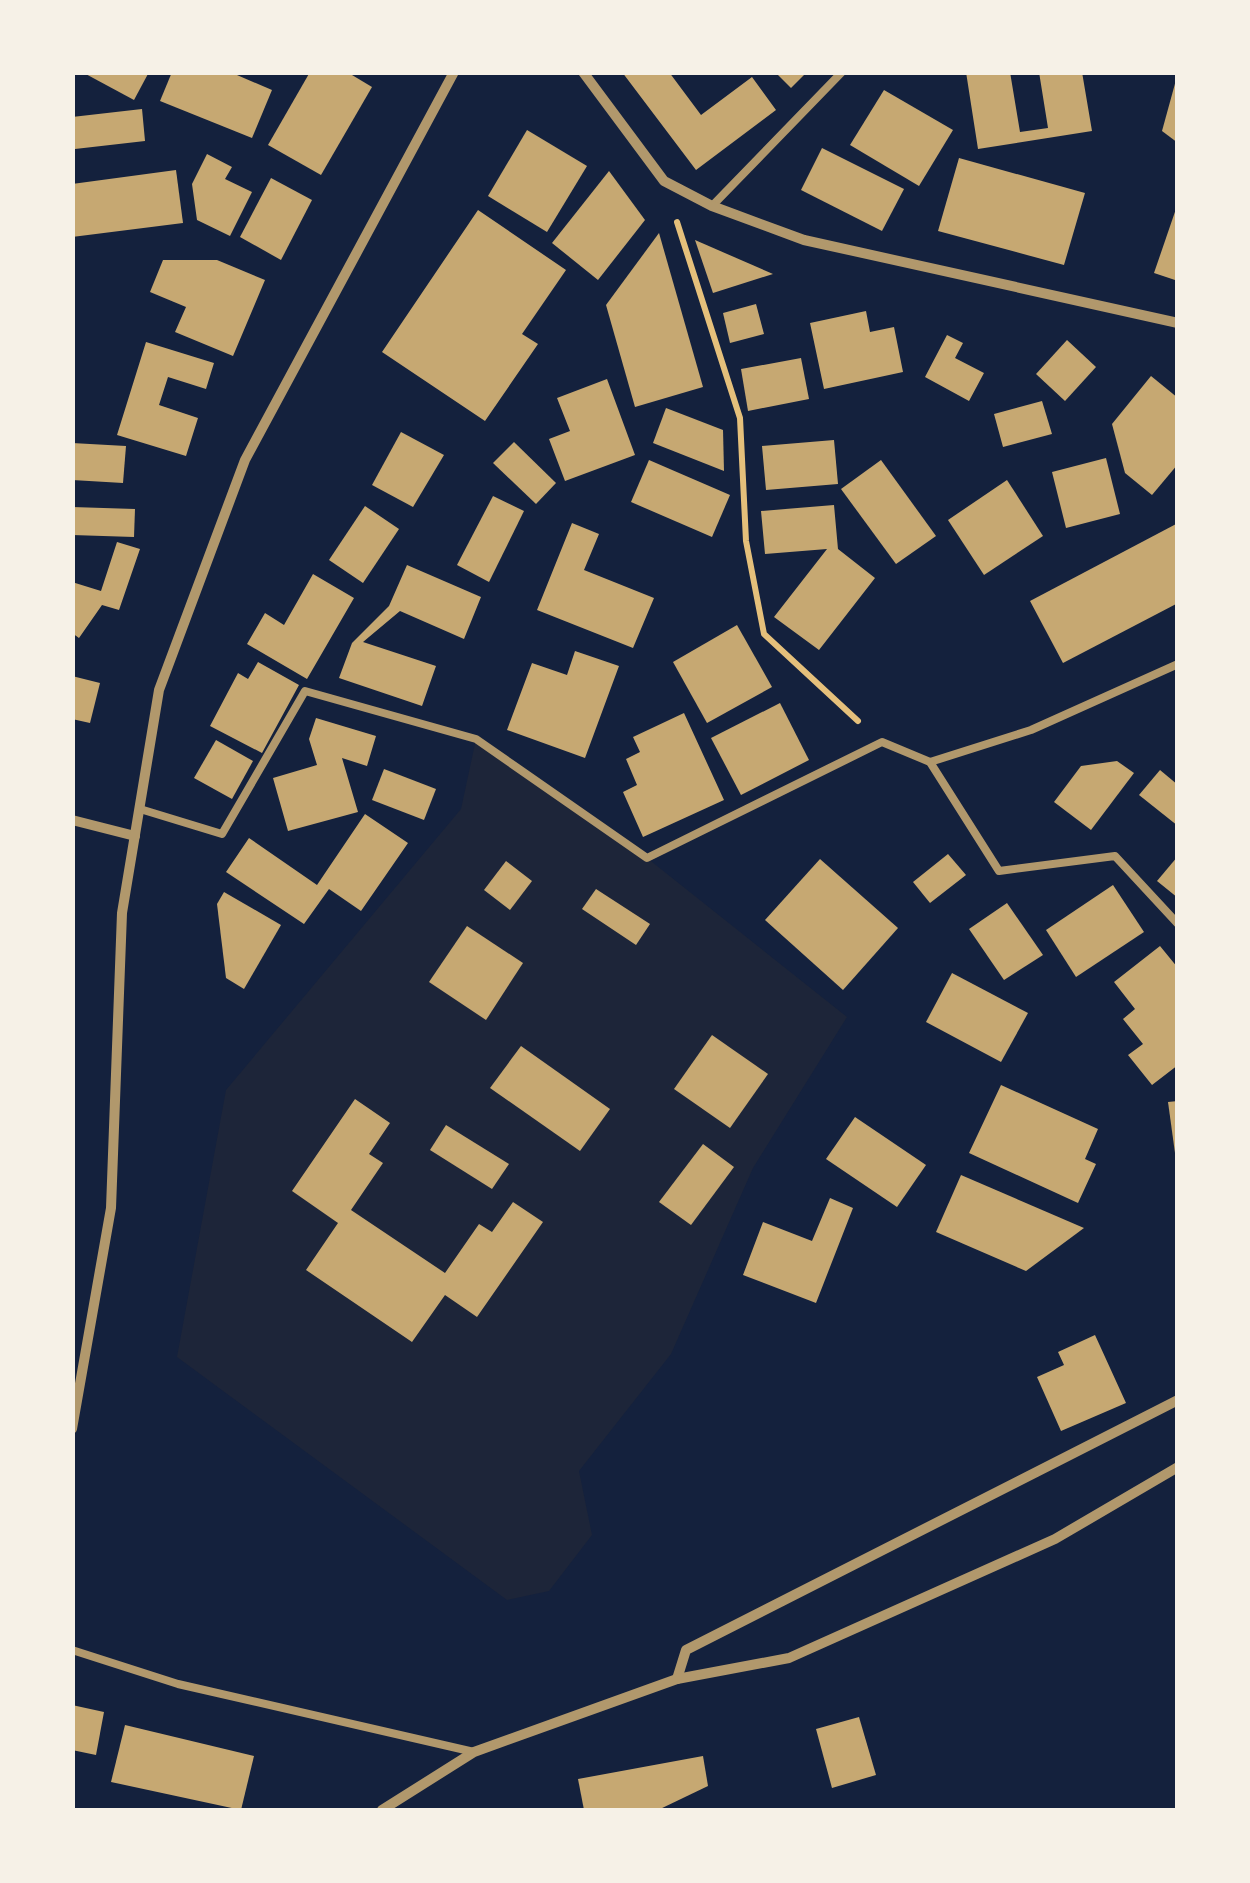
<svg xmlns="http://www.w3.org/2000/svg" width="1250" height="1883" font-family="'Asap Condensed',sans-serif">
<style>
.green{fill:#1d2539}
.building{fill:#c6a872}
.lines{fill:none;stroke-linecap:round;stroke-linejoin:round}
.path{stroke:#e5c07b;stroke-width:6}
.service{stroke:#b1986c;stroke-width:8}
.minor{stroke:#b1986c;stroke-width:10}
</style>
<rect width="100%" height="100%" fill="#14213d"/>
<polygon class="green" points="476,739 647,858 847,1017 753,1168 671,1354 579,1471 592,1535 549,1591 507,1600 177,1357 226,1090 461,809"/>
<g class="building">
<polygon points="82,72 149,72 134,100"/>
<polygon points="172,72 230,72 272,90 252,138 160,101"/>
<polygon points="310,72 347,72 372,87 321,175 268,145"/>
<polygon points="622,72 669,72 701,115 752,77 776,110 696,170"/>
<polygon points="775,72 807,72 791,88"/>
<polygon points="966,72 1010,72 1020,132 1048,128 1039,72 1082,72 1092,131 978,149"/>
<polygon points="1176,80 1178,80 1178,143 1162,131"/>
<polygon points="884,90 953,130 919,186 850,145"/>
<polygon points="142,109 145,141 75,149 72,117"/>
<polygon points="527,130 587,166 547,232 488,196"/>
<polygon points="822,148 904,189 882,231 801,190"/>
<polygon points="207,154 232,167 225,179 252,192 230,236 197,220 192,184"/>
<polygon points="959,158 1085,193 1064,265 938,231"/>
<polygon points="176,170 183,223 72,237 72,184"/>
<polygon points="609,171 645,220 598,280 552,243"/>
<polygon points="271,178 312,200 281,260 240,237"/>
<polygon points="1178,203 1178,281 1154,273"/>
<polygon points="478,210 566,270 522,334 538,344 485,421 382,352"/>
<polygon points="659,233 703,387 635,407 606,305"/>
<polygon points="695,240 773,274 713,293"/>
<polygon points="163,260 217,260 265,280 233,356 175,332 186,307 150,292"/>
<polygon points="756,304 764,334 730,343 723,313"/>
<polygon points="866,311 870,332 894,327 903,372 824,389 810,323"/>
<polygon points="947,335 963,343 955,358 984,373 969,401 925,377"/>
<polygon points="1067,340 1096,367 1065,401 1036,374"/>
<polygon points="146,342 214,363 206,389 168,377 159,405 198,418 186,456 117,435"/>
<polygon points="801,358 809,399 748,411 741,369"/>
<polygon points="1151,376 1178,398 1178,464 1152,495 1125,473 1112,424"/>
<polygon points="607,379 635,455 565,481 549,439 570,431 557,398"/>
<polygon points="1042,401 1052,434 1003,447 994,414"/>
<polygon points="666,408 723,430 724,471 653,443"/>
<polygon points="401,432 444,455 413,507 372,485"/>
<polygon points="834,440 838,484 766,490 762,446"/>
<polygon points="514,442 556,483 536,504 493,463"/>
<polygon points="72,443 126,446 123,483 72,480"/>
<polygon points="1106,458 1120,514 1066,528 1052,472"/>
<polygon points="649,460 730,495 712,537 631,502"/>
<polygon points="881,460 936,536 896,564 841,489"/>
<polygon points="1007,480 1043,536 984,575 948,520"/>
<polygon points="493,496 524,511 489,582 457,565"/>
<polygon points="834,505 838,549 875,578 819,650 774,617 827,549 765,554 761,511"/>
<polygon points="365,506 399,529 363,583 329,560"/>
<polygon points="72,507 135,509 134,537 72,535"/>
<polygon points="572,523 599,534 584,570 654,598 633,648 537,610"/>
<polygon points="1178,523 1178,603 1063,663 1030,601"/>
<polygon points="117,542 140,549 119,610 102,605 79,638 72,633 72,582 101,591"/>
<polygon points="407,565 481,597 464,639 400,611 363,642 436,666 422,706 339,678 352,643 389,606"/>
<polygon points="313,574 354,598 307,679 247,644 265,613 284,625"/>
<polygon points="737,625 772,687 707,723 673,662"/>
<polygon points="575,651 619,666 585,758 507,730 532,663 567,675"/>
<polygon points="258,662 299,685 262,753 210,726 238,673 248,679"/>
<polygon points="72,676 100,683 90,723 72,719"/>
<polygon points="780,703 809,760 741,795 711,738"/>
<polygon points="684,713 724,800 643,837 623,792 637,785 626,759 640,752 633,737"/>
<polygon points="316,718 376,736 367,766 342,758 358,812 288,831 273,778 317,765 309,739"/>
<polygon points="216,740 253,761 232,799 194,778"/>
<polygon points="1117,761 1134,773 1091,830 1054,802 1081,766"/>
<polygon points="384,769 436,789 424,820 372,800"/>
<polygon points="1160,770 1178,785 1178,826 1139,795"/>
<polygon points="365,814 408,843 361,911 329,889 304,924 226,872 249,838 317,885"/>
<polygon points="948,854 966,875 930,903 913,882"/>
<polygon points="1178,856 1178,898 1157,881"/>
<polygon points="820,859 898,928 843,990 765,920"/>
<polygon points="506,861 532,881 510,910 484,890"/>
<polygon points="1113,885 1144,932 1076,977 1046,930"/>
<polygon points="596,889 650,924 636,945 582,909"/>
<polygon points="224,892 281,925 244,989 226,978 217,904"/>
<polygon points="1007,903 1043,955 1004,980 969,929"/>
<polygon points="467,926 523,963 486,1020 429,982"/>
<polygon points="1160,946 1178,968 1178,1065 1152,1085 1128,1055 1143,1044 1123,1019 1135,1009 1114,982"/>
<polygon points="952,973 1028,1013 1001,1062 926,1022"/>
<polygon points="712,1035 768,1074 730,1128 674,1089"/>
<polygon points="521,1046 610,1109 580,1151 490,1088"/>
<polygon points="1001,1085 1098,1129 1085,1159 1096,1164 1078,1203 969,1153"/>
<polygon points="355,1099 390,1123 369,1154 383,1163 351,1210 445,1273 479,1224 492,1232 513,1202 543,1222 477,1317 445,1295 412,1342 306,1270 338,1223 292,1191"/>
<polygon points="1178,1101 1178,1153 1175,1153 1168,1102"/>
<polygon points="855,1117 926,1165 897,1207 826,1159"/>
<polygon points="446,1125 509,1164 492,1189 430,1150"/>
<polygon points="703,1144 734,1167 691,1225 659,1202"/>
<polygon points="961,1175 1084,1228 1026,1271 936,1232"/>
<polygon points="830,1198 853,1208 816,1303 743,1275 763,1222 812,1241"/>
<polygon points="1095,1335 1126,1403 1061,1431 1037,1377 1064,1365 1058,1352"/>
<polygon points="72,1705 104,1712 96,1755 72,1750"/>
<polygon points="859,1717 876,1775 832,1788 816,1729"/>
<polygon points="125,1725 254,1756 241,1810 111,1782"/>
<polygon points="703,1756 708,1786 658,1810 584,1810 578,1779"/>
</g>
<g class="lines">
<polyline class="path" points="677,222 740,418 746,541 764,634 858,721"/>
<g class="service">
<polyline points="712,206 842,72"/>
<polyline points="930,762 1031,730 1178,664"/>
<polyline points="140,809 222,834 305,691 476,739 647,858 882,742 930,762 999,871 1115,856 1178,924"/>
<polyline points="72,1650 178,1684 474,1752"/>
</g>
<g class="minor">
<polyline points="583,72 664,181 712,206 804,240 1178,323"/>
<polyline points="72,820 135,836"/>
<polyline points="72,1429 111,1208 122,913 159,690 245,460 454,72"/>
<polyline points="677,1679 686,1650 1178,1400"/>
<polyline points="382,1810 474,1752 677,1679 789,1658 1055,1539 1178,1467"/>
</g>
</g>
<rect width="1250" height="1883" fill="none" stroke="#f6f1e7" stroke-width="150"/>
</svg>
